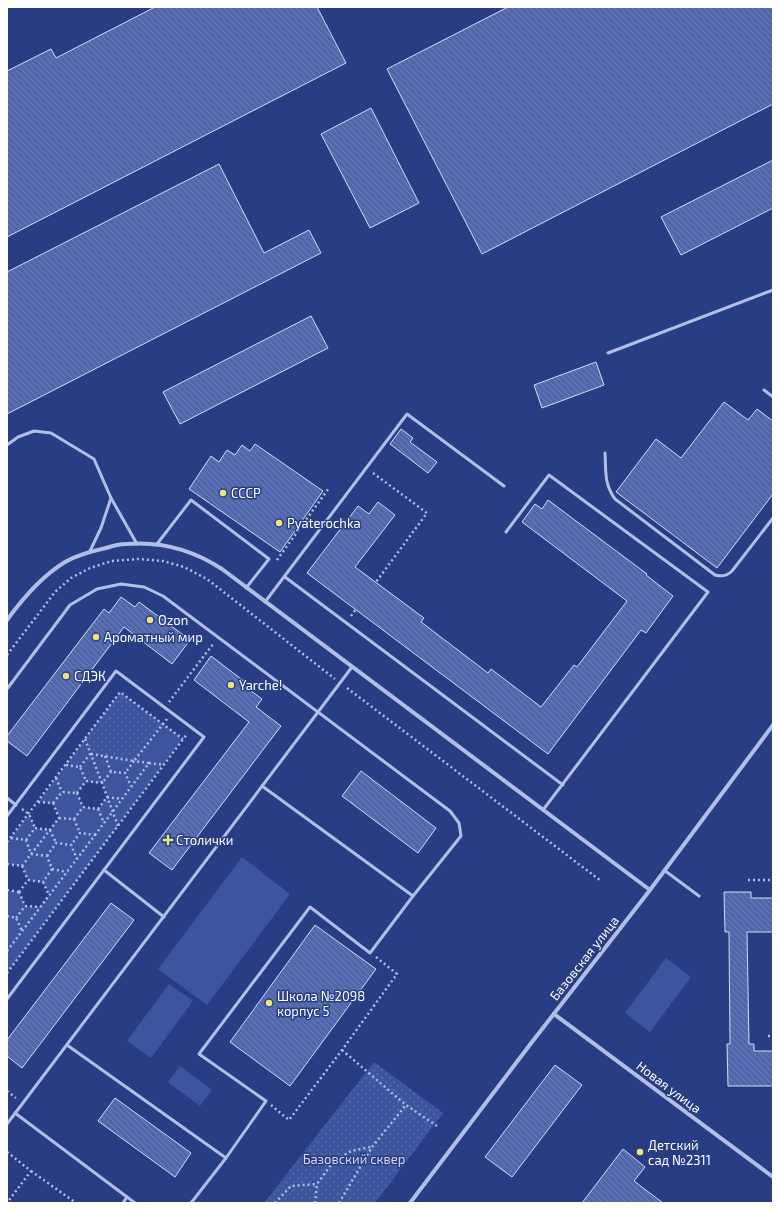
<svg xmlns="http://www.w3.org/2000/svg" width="780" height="1210" font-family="'Exo 2',sans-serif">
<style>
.grass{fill:#3d559f;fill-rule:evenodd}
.park{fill:url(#park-dots)}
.building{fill:url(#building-back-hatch);stroke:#d4dcf5}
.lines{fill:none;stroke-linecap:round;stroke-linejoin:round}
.path{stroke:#b1bee6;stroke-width:2.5;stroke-dasharray:2 3;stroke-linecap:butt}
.service{stroke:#b1bee6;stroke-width:3}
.minor{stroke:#b1bee6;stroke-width:4}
.poi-dot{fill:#eee477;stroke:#283d83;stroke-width:1.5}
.labels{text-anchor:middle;stroke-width:3;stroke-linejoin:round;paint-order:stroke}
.poi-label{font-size:13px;fill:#fff;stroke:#283d83;text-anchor:start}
.street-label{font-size:13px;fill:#fff;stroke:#283d83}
.park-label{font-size:13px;fill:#d4dcf5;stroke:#283d83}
</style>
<defs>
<pattern id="park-dots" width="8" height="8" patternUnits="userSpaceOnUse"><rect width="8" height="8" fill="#3d559f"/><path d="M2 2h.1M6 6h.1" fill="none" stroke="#5a6ead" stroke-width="1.8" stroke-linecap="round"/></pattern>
<pattern id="building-back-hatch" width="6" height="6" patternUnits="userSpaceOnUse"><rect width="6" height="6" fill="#5166ab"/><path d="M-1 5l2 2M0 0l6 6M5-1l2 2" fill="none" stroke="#6b7db8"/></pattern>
</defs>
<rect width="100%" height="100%" fill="#283d83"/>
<g class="grass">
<path d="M 163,724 L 183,739 L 7,973 L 7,890 L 19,892 L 25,906 L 40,907 L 49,895 L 43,882 L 28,880 L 22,866 L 7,864 L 7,842 L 29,814 L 35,828 L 50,830 L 59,817 L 53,804 L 38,802 L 85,739 L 91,754 L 134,761 ZM 86,782 L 102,783 L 107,797 L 98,809 L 83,807 L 77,793 Z"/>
<polygon points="242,857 290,894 207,1005 158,969"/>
<polygon points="666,958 691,977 650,1032 625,1013"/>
<polygon points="169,984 193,1001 151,1058 127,1041"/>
<polygon points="180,1066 212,1090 200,1106 168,1082"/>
</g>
<g class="park">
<polygon points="120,692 163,724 134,761 91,754 85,739"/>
<polygon points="374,1062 443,1113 375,1203 264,1203"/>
</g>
<g class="building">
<polygon points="155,7 317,7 346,63 7,237 7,71 51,49 56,58"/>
<polygon points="508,7 773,7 773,104 482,254 387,69"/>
<polygon points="371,108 419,203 370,228 321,134"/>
<polygon points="773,160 773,208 681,255 661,217"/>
<polygon points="219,164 264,253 309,230 321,253 7,414 7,272"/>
<polygon points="311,316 328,348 180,424 163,392"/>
<polygon points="596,362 604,385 542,408 534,385"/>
<polygon points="724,402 748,420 757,409 773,421 773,494 717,568 616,492 656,439 681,458"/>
<polygon points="401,429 413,438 410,442 437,462 428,473 390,444"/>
<polygon points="255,444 323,491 280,552 189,489 211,456 219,462 227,450 235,455 242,445 250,451"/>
<polygon points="548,500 647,574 646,575 673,596 646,633 641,630 548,754 307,573 358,506 369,514 378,502 395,515 355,567 424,618 421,622 488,673 491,669 541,707 574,665 577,667 627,601 522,522 535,504 542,509"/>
<polygon points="121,597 135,607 139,602 190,640 172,664 124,627 27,756 7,741 7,736 104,609 109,613"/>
<polygon points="211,656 245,682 243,685 262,699 256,707 281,726 172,870 149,853 249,722 194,680"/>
<polygon points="361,771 436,828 418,853 342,796"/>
<polygon points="724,892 751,892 751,898 773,898 773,932 747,932 749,1044 754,1044 754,1051 773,1051 773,1086 728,1086 727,1044 730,1044 729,932 725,932"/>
<polygon points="111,903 134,920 22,1068 7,1056 7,1040"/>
<polygon points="315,925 376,969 290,1086 230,1042"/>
<polygon points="555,1065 582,1085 512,1177 485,1157"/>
<polygon points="115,1098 191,1153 175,1177 98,1121"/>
<polygon points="623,1149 645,1167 634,1181 663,1203 582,1203"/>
</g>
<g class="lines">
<g class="path">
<polyline points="373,473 427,513 376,582"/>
<polyline points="277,560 329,488"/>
<polyline points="351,616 356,609"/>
<polyline points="7,655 55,592 71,578 90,568 112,561 138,559 163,561 184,567 207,579 335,679"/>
<polyline points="347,688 601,881"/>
<polyline points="169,702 213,644"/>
<polyline points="85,739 102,783 111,772"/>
<polyline points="91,754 134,761 167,719"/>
<polyline points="105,756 111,772 125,773 131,786"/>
<polyline points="149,763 164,765"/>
<polyline points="66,765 80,767 86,781"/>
<polyline points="80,767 90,754"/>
<polyline points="56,778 62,792"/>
<polyline points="77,793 86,781 102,783 118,826"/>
<polyline points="77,793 83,807"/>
<polyline points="107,797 122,799"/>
<polyline points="38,802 53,803 59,818"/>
<polyline points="53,803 62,792 77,793"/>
<polyline points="83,807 98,809"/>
<polyline points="22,809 29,814 35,828"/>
<polyline points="98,809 104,823"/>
<polyline points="98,809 107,797"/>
<polyline points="59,818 74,819 80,833"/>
<polyline points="74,819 83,807"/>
<polyline points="35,828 50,830"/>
<polyline points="50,830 56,843"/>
<polyline points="95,835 149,763 134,761 125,773"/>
<polyline points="11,838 26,840 31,854 47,856 52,869 43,882"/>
<polyline points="26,840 35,828"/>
<polyline points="7,842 120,692 183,739"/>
<polyline points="47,856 56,843 71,845 77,859"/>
<polyline points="7,864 22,866 28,880"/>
<polyline points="22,866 59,818"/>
<polyline points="52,869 67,872"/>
<polyline points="28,880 43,882 49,895"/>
<polyline points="748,880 773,880"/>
<polyline points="7,890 19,892"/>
<polyline points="19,892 28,880"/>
<polyline points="19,892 25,906"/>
<polyline points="25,906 40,907"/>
<polyline points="7,916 16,918 22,931"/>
<polyline points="16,918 25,906"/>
<polyline points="7,951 95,835 80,833 71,845"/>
<polyline points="7,973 187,734"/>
<polyline points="768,1036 773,1036"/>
<polyline points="342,1050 406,1105 437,1126"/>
<polyline points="7,1091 16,1098"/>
<polyline points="271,1105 289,1120 342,1050 397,974 376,957"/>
<polyline points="7,1152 31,1171 7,1203"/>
<polyline points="31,1171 76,1203"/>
<polyline points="275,1203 291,1186 317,1184"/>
<polyline points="315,1203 317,1184 333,1162 351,1151 371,1147"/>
<polyline points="339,1203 372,1147 406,1105"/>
</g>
<g class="service">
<polyline points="608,353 773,290"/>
<polyline points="764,390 773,397"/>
<polyline points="7,445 18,437 34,431 51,433 94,459 111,498 137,544"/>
<path d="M 605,453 C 606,471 604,484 615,499 L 715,575 C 722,577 727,576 732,571 L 773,518"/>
<polyline points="506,532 549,475 708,592 543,810"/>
<polyline points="157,544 191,500 269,559 246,588"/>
<polyline points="90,551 101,528 111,498"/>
<polyline points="285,577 563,785"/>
<polyline points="265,602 407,414 504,486"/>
<polyline points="7,689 70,605 97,589 121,584 144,587 163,596 450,811 459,823 461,836 413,896 262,786"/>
<polyline points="7,798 16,805"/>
<polyline points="7,816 116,671 204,737 7,999"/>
<polyline points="104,870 164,917"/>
<polyline points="664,870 699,896"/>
<polyline points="67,1045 226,1158"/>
<polyline points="15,1113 135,1203"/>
<polyline points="7,1124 352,667"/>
<polyline points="123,1203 127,1197"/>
<polyline points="191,1203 226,1158 266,1101 199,1054 310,907 370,953 413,896"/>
</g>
<g class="minor">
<path d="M 7,620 C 23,598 42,576 65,562 C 77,555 92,551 106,548 C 112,546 120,544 126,544 C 161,541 193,550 222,569 L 650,890"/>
<polyline points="554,1014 773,1177"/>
<polyline points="410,1203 532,1042 650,890 773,725"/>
</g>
</g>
<g class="poi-dot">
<circle cx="223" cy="493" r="4"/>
<circle cx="279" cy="523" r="4"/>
<circle cx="150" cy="620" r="4"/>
<circle cx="96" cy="637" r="4"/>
<circle cx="66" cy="676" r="4"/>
<circle cx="231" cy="685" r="4"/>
<path d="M166 834h4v4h4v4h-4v4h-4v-4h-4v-4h4z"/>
<circle cx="269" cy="1003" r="4"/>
<circle cx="640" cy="1152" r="4"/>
</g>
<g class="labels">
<g class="poi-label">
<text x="231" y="498">СССР</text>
<text x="287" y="528">Pyaterochka</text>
<text x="158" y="625">Ozon</text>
<text x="104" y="642">Ароматный мир</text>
<text x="74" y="681">СДЭК</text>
<text x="239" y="690">Yarche!</text>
<text x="176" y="845">Столички</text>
<text x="277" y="1001">Школа №2098<tspan x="277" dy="15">корпус 5</tspan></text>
<text x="648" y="1150">Детский<tspan x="648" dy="15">сад №2311</tspan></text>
</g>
<g class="street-label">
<text transform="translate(584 958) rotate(-52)" y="5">Базовская улица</text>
<text transform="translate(669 1087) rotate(37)" y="5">Новая улица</text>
</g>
<g class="park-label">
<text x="354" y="1164">Базовский сквер</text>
</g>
</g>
<rect width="780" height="1210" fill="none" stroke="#ffffff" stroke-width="16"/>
</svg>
